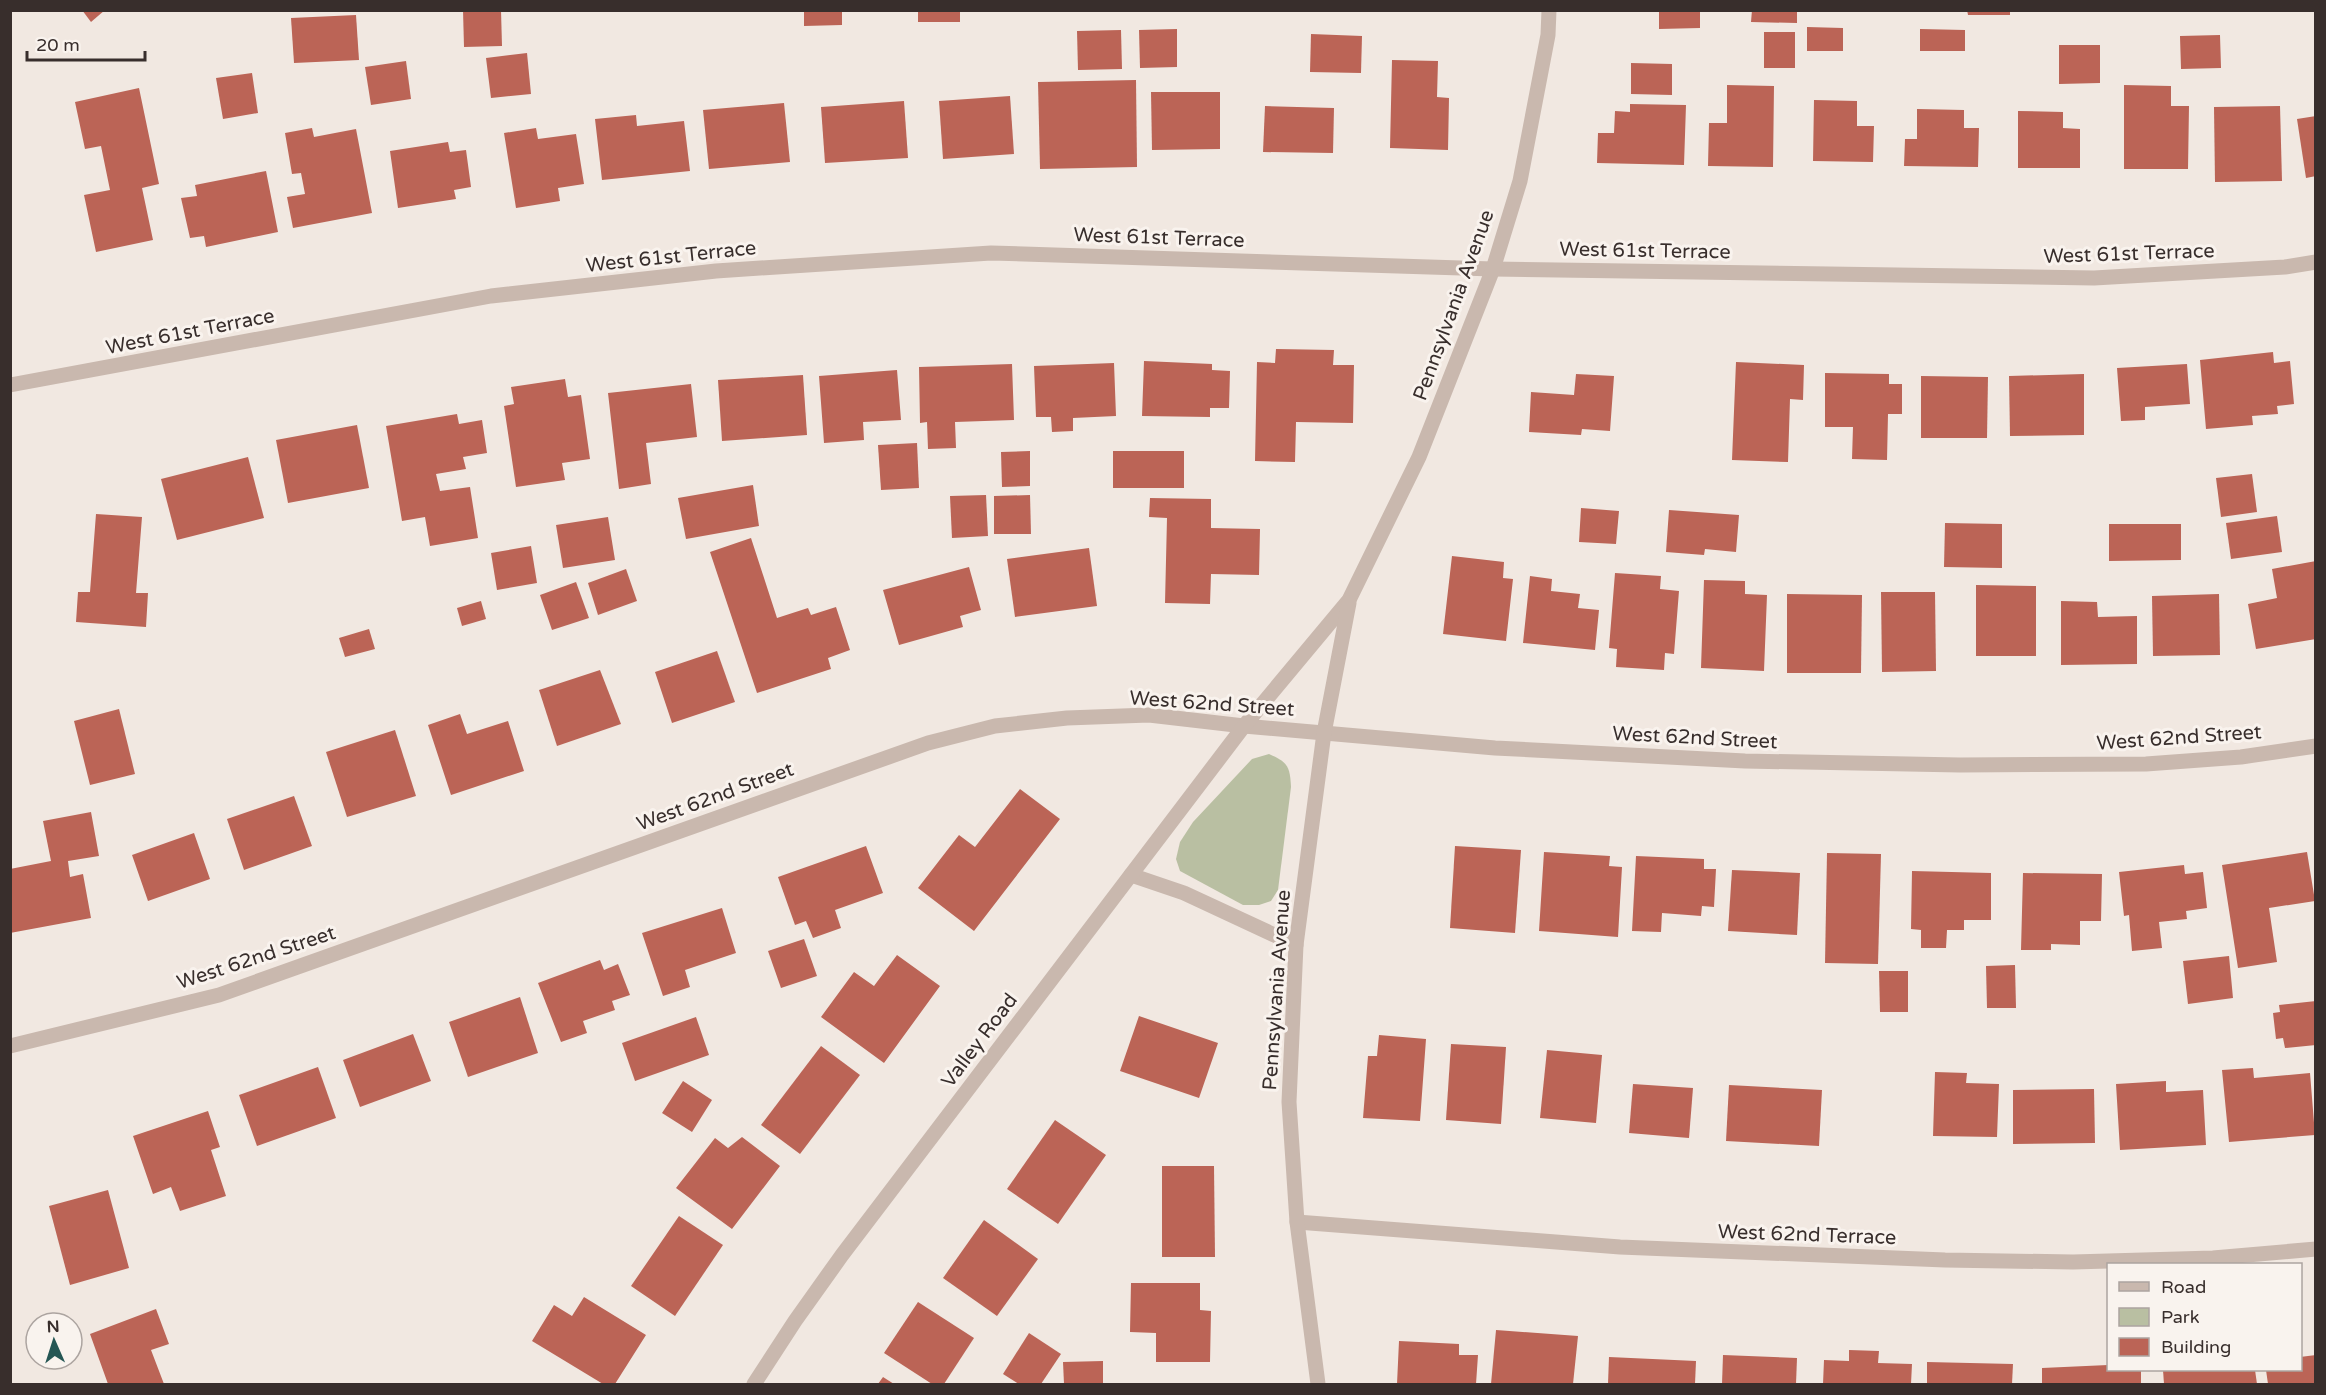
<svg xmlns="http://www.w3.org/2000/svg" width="2326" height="1395" font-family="'Varela Round',sans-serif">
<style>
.green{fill:#b9bfa2}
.building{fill:#bb6456}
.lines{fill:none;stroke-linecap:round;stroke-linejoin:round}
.minor{stroke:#c9b8ae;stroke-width:15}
.labels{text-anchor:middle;stroke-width:6;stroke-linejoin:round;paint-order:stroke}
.street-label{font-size:20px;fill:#382e2c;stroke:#f9f3ee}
</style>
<rect width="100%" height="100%" fill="#f1e8e1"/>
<path class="green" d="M 1269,754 C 1288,762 1290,767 1291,787 L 1278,890 L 1271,901 L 1259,905 L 1243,905 L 1180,871 L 1176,859 L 1180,842 L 1193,822 L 1252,759 Z"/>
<g class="building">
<polygon points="82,10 105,10 91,22"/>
<polygon points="463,10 501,10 502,46 464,47"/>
<polygon points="804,10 842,10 842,25 804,26"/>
<rect x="918" y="10" width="42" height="12"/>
<polygon points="1659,10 1700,10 1700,28 1659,29"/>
<polygon points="1752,10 1797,10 1797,23 1751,22"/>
<polygon points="1967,10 2010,10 2010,15 1968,15"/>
<polygon points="356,15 359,60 294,63 291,18"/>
<polygon points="1807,27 1843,28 1843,51 1807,51"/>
<polygon points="1177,29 1177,67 1140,68 1139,30"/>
<polygon points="1920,29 1965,30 1965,51 1920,51"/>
<polygon points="1121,30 1122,69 1078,70 1077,31"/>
<rect x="1764" y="32" width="31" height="36"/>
<polygon points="1311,34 1362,36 1361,73 1310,72"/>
<polygon points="2220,35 2221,68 2181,69 2180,36"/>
<polygon points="2059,45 2100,45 2100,83 2059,84"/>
<polygon points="527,53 531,94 491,98 486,58"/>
<polygon points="1392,60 1438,61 1437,97 1449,98 1448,150 1390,148"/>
<polygon points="406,61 411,99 371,105 365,67"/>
<polygon points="1631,63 1672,64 1672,95 1631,94"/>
<polygon points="252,73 258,113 223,119 216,78"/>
<polygon points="1136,80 1137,167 1040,169 1038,82"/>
<polygon points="1727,85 1774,86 1773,167 1708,166 1709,123 1727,123"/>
<polygon points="2124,85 2171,86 2171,106 2189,106 2188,169 2124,169"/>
<polygon points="139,88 159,184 142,188 153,240 96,252 84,195 110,190 101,146 85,149 75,102"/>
<polygon points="1151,92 1220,92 1220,149 1152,150"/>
<polygon points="1010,96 1014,154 943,159 939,101"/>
<polygon points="1814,100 1857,101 1857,126 1874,126 1873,162 1813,161"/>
<polygon points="904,101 908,158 825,163 821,107"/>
<polygon points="784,103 790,162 709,169 703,110"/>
<polygon points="1630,104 1686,105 1684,165 1597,163 1598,133 1614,133 1615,111 1630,112"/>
<polygon points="1265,106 1334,108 1333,153 1263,152"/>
<polygon points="2280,106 2282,181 2215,182 2214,107"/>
<polygon points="1917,109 1964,110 1964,128 1979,128 1978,167 1904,166 1905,139 1917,139"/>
<polygon points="2018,111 2063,112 2063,128 2080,129 2080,168 2018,168"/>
<polygon points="636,115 637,126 684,121 690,171 602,180 595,119"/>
<polygon points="2316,116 2316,176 2306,178 2297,119"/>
<polygon points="312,128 314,137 356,129 372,213 293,228 287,197 305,194 301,173 292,174 285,133"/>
<polygon points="536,128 538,139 576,134 584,184 558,188 560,201 516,208 504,133"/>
<polygon points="448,142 450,152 466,150 471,187 454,190 456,199 398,208 390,151"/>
<polygon points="266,171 278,232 206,247 204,236 190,238 181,198 197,196 195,185"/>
<polygon points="1276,349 1334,350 1333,365 1354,365 1353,423 1296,422 1295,462 1255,461 1257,362 1275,363"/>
<polygon points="2273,352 2274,363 2290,361 2294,404 2277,406 2278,414 2252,416 2253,425 2206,429 2200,360"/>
<polygon points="1144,361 1212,364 1212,370 1230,371 1229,408 1210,408 1210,417 1142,416"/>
<polygon points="1736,362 1804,365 1803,400 1790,399 1788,462 1732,460"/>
<polygon points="1114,363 1116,416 1073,418 1073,431 1052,432 1051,417 1036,417 1034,366"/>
<polygon points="1012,364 1014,420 955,422 956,448 928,449 927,422 920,423 919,367"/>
<polygon points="2187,364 2190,404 2145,407 2145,420 2121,421 2117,368"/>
<polygon points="897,370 901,420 863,422 864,440 824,443 819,376"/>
<polygon points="1825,373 1889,374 1889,384 1902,384 1902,414 1888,414 1887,460 1852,459 1853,427 1825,427"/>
<polygon points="1576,374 1614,376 1610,431 1582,429 1581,435 1529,432 1531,392 1574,395"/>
<polygon points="2084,374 2084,435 2010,436 2009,376"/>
<polygon points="803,375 807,435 722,441 718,380"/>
<polygon points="1921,376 1988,377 1987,438 1921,438"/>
<polygon points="565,379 568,397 581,395 590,459 562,463 565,480 516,487 504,406 514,404 511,387"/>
<polygon points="691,384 697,437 646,443 651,484 619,489 608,393"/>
<polygon points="457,414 459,424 482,420 487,453 463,457 466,469 436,474 440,491 470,487 478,538 430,546 425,517 402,521 386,426"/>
<polygon points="357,425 369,488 288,503 276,440"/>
<polygon points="917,443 919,488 881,490 878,445"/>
<polygon points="1030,451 1030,486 1002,487 1001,452"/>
<rect x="1113" y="451" width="71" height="37"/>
<polygon points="248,457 264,518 177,540 161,479"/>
<polygon points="2252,474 2257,512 2221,517 2216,478"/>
<polygon points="753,485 759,526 686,539 678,498"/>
<polygon points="986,495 988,536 952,538 950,496"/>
<polygon points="1030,495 1031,534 994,534 994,496"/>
<polygon points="1150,498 1211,499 1211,528 1260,529 1259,575 1211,574 1210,604 1165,603 1167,518 1149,517"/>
<polygon points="1581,508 1619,511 1616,544 1579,542"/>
<polygon points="1669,510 1739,515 1736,552 1705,549 1704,555 1666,552"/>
<polygon points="96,514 142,517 136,593 148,593 146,627 76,622 78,592 90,592"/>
<polygon points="2277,516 2282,552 2231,559 2226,523"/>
<polygon points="608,517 615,560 563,568 556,525"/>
<polygon points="1945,523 2002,524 2002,568 1944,567"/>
<polygon points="2109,524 2181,524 2181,560 2109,561"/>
<polygon points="751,538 777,618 808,608 811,615 836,607 850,650 828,658 831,669 757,693 710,552"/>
<polygon points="531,546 537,583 497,590 491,553"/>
<polygon points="1089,548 1097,606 1015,617 1007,559"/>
<polygon points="1452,556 1504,562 1503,578 1513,579 1506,641 1443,634"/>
<polygon points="2316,561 2316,639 2256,649 2248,604 2277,598 2272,569"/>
<polygon points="969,567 981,610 960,616 963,627 899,645 883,590"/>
<polygon points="626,569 637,601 598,615 588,583"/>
<polygon points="1615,573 1661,576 1660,589 1679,591 1674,654 1665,653 1664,670 1616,667 1617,649 1609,648"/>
<polygon points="1530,576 1552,579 1551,591 1580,594 1578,608 1599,610 1595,650 1523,643"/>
<polygon points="1704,580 1745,581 1745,594 1767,595 1764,671 1701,668"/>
<polygon points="576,582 589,618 552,630 540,595"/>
<polygon points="1976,585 2036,586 2036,656 1976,656"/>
<polygon points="1881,592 1935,592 1936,671 1882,672"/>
<polygon points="1787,594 1862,595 1861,673 1787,673"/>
<polygon points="2219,594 2220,655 2153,656 2152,596"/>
<polygon points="481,601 486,619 462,626 457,608"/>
<polygon points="2061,601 2097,602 2098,617 2137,616 2137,664 2061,665"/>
<polygon points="369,629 375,649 345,657 339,638"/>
<polygon points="717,651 735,702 672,723 655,672"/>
<polygon points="600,670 621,724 557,746 539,690"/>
<polygon points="119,709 135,774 90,785 74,721"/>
<polygon points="460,714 467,734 508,721 524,771 451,795 428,725"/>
<polygon points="395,730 416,796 347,817 326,752"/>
<polygon points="1020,789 1060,819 974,931 918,888 959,835 975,847"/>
<polygon points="294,796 312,846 244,870 227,819"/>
<polygon points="91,812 99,856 68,861 70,877 83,874 91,918 10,933 10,869 51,861 43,821"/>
<polygon points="194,833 210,879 148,901 132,855"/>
<polygon points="866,846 883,893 835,910 841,928 813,938 806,921 795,925 778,877"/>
<polygon points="1455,846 1521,850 1515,933 1450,928"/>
<polygon points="1544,852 1610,856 1609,866 1622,867 1618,937 1539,931"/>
<polygon points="2307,852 2315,901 2269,908 2277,962 2238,968 2222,865"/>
<polygon points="1827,853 1881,854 1878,964 1825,963"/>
<polygon points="1636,856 1704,859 1704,869 1716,869 1714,907 1702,906 1701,916 1662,913 1661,932 1632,931"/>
<polygon points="2184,865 2185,874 2203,872 2207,908 2186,911 2187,919 2159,922 2162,948 2132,951 2129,915 2124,916 2119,872"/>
<polygon points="1732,870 1800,873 1797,935 1728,931"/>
<polygon points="1912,871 1991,873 1991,920 1964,920 1964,930 1947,930 1946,948 1921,948 1921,930 1911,929"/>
<polygon points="2023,873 2102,874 2101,921 2080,921 2080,945 2051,944 2051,950 2021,950"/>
<polygon points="722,908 736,953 685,970 690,987 663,996 642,933"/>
<polygon points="804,939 817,976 781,988 768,951"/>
<polygon points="897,955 940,986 884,1063 821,1017 854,972 874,986"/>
<polygon points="2229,956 2233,998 2188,1004 2183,961"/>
<polygon points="600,960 604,970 618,964 630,995 612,1001 615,1010 583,1021 587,1033 561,1042 538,983"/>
<polygon points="2015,965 2016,1008 1987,1008 1986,966"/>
<polygon points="1879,971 1908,971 1908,1012 1880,1012"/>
<polygon points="520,997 538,1053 468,1077 449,1022"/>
<polygon points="2316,1001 2316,1045 2285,1048 2283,1038 2276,1039 2273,1013 2280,1012 2279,1005"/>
<polygon points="1139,1016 1218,1043 1199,1098 1120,1071"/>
<polygon points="696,1017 709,1055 635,1081 622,1043"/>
<polygon points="413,1034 431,1081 360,1107 343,1060"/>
<polygon points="1379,1035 1426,1039 1420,1121 1363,1118 1368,1056 1377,1056"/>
<polygon points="1451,1044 1506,1047 1501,1124 1446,1120"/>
<polygon points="821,1046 860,1075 800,1154 761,1125"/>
<polygon points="1547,1050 1602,1055 1596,1123 1540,1118"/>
<polygon points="318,1067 336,1118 257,1146 239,1095"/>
<polygon points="2253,1068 2254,1078 2310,1073 2315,1135 2229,1142 2222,1070"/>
<polygon points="1935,1072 1967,1073 1966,1083 1999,1084 1997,1137 1933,1136"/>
<polygon points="683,1081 712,1100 692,1132 662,1113"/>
<polygon points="2166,1081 2166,1092 2203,1090 2206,1145 2120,1150 2116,1084"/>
<polygon points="1633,1084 1693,1088 1689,1138 1629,1133"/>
<polygon points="1729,1085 1822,1090 1819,1146 1726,1141"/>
<polygon points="2094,1089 2095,1143 2013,1144 2013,1090"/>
<polygon points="208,1111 220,1147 211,1150 226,1196 180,1211 171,1187 153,1194 133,1136"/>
<polygon points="1055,1120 1106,1155 1058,1224 1007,1189"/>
<polygon points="742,1137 780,1166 732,1229 676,1188 715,1138 728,1148"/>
<polygon points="1162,1166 1214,1166 1215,1257 1162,1257"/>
<polygon points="108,1190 129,1268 70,1285 49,1206"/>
<polygon points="679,1216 723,1245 675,1316 631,1286"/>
<polygon points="984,1220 1038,1259 997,1316 943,1278"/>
<polygon points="1131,1283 1200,1283 1200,1310 1211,1311 1210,1362 1156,1362 1156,1333 1130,1332"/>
<polygon points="584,1297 646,1335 615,1384 603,1384 532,1341 554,1305 572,1316"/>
<polygon points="918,1302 974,1338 944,1384 932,1384 884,1353"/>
<polygon points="156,1309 169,1344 151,1350 164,1384 108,1384 90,1334"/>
<polygon points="1496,1330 1578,1336 1573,1384 1491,1384"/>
<polygon points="1029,1333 1061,1354 1041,1384 1019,1384 1003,1374"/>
<polygon points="1399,1341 1459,1344 1459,1355 1478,1355 1476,1384 1397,1384"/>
<polygon points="1849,1350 1879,1351 1878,1363 1912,1364 1911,1384 1823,1384 1824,1360 1849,1361"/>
<polygon points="1723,1355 1797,1358 1796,1384 1722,1384"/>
<polygon points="2316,1355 2316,1384 2268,1384 2266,1370 2300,1370 2300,1357"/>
<polygon points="1609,1357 1696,1361 1695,1384 1608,1384"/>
<polygon points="1103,1361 1103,1384 1064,1384 1063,1362"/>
<polygon points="1927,1362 2013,1364 2012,1384 1927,1384"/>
<polygon points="2108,1365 2108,1370 2141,1370 2141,1384 2042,1384 2042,1368"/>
<polygon points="2163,1370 2255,1370 2257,1384 2164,1384"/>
<polygon points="883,1377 894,1384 878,1384"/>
</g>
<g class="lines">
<g class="minor">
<polyline points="10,385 491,296 716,271 991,253 1493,269 2094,278 2285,267 2316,262"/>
<polyline points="1131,875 1184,893 1296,945"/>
<polyline points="10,1046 219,995 928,743 995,726 1067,718 1149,715 1244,726 1495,748 1745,761 1960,765 2146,764 2241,757 2316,746"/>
<polyline points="1297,1222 1620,1247 1945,1260 2073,1262 2213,1258 2316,1249"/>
<polyline points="754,1384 795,1321 842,1255 1244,726 1349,600 1419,457 1493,269 1520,181 1548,35 1549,10"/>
<polyline points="1318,1384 1297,1222 1289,1102 1296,945 1324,733 1349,603"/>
</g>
</g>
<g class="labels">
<g class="street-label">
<text transform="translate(1159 237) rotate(2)" y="7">West 61st Terrace</text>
<text transform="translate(1645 250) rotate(1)" y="7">West 61st Terrace</text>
<text transform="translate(2129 253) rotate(-2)" y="7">West 61st Terrace</text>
<text transform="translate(671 256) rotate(-6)" y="7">West 61st Terrace</text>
<text transform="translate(1453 305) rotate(-70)" y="7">Pennsylvania Avenue</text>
<text transform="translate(190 331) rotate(-11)" y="7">West 61st Terrace</text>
<text transform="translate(1212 703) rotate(4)" y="7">West 62nd Street</text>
<text transform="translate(1695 737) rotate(3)" y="7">West 62nd Street</text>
<text transform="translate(2179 737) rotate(-4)" y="7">West 62nd Street</text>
<text transform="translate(715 796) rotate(-20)" y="7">West 62nd Street</text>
<text transform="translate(256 957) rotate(-18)" y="7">West 62nd Street</text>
<text transform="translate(1276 990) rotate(-86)" y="7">Pennsylvania Avenue</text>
<text transform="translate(979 1040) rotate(-53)" y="7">Valley Road</text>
<text transform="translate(1807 1234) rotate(2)" y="7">West 62nd Terrace</text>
</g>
</g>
<rect width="2326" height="1395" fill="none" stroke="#382e2c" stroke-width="24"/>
<rect x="2107" y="1263" width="195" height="108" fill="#f9f3ee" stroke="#aca4a0" stroke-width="1.5"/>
<rect x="2119" y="1282" width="30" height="9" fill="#c9b8ae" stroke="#aca4a0" stroke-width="1.5"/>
<text x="2161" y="1293" font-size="18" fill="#382e2c">Road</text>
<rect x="2119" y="1308" width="30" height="18" fill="#b9bfa2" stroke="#aca4a0" stroke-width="1.5"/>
<text x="2161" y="1323" font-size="18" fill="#382e2c">Park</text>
<rect x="2119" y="1338" width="30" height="18" fill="#bb6456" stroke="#aca4a0" stroke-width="1.5"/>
<text x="2161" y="1353" font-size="18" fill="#382e2c">Building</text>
<g transform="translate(54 1341) rotate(357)"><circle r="28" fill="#f9f3ee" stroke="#aca4a0" stroke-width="1.5"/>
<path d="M0-4.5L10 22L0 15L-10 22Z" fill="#255654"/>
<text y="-9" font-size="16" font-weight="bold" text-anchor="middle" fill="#382e2c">N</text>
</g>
<path d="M27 51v9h118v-9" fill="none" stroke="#382e2c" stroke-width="3"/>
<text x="36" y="51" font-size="18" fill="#382e2c" stroke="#f9f3ee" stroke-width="4.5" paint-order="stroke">20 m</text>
</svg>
